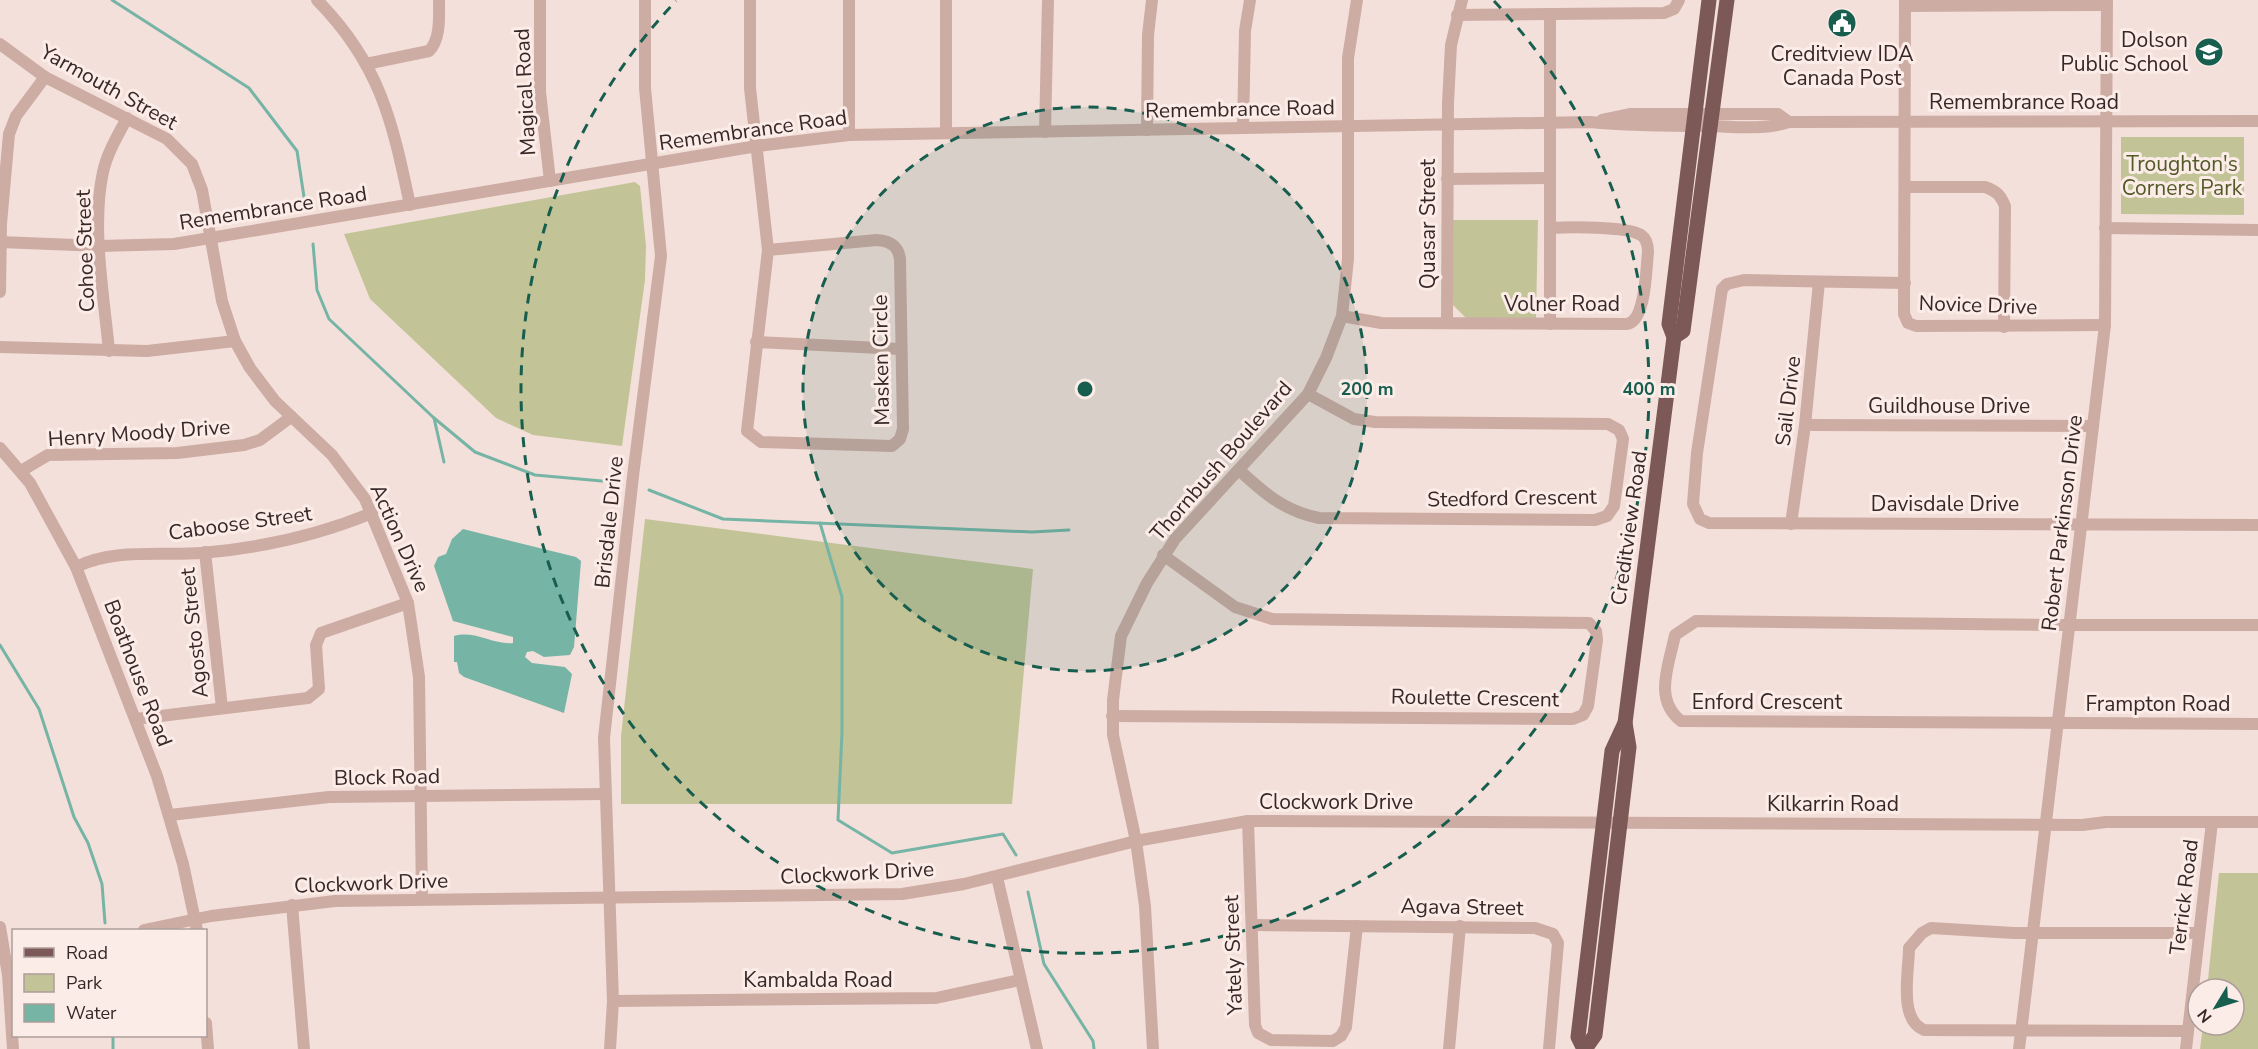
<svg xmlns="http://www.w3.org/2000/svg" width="2258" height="1049" font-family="'Nunito Sans',sans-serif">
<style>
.green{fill:#c2c498}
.water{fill:#76b4a6}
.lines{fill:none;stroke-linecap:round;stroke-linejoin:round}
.stream{stroke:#76b4a6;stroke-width:3}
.minor{stroke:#cdaca4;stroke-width:12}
.major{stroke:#7c5956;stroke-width:15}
.ring{fill:none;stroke:#185e4f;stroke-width:3;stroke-dasharray:10 8}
.labels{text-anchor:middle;stroke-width:6;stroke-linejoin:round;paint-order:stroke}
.poi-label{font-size:21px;fill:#382727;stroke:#fbece7;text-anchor:end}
.street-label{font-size:21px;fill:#382727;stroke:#fbece7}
.park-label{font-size:21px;fill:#545928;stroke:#fbece7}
.centre{fill:#185e4f;stroke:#fbece7;stroke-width:3}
.ring-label{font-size:18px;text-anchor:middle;font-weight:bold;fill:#185e4f;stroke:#fbece7;stroke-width:6;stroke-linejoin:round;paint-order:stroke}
</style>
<rect width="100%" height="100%" fill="#f4e0da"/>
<g class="green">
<polygon points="2121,137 2244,137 2244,215 2121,214"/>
<polygon points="635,182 640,186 646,246 645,280 622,446 533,435 496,418 370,299 344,234"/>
<polygon points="1453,220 1538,220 1536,318 1466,318 1453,305"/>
<polygon points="645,519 1033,569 1012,804 621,804 621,736"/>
<polygon points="2219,873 2258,873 2258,1049 2200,1049 2203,1025 2234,1025 2234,989 2207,989"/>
</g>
<path class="water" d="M 463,529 L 576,557 L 581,561 L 574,647 L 570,655 L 544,657 L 533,651 L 527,652 L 525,657 L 532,663 L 565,667 L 572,674 L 564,713 L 464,677 L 459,673 L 457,662 L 454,662 L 454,636 C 475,630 493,645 513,643 L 513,637 L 453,621 L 434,566 L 438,557 L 446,554 L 452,539 Z"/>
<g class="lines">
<g class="stream">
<polyline points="112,0 249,88 297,151 304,197"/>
<polyline points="313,244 317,290 329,319 434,418 475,452 535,475 613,482"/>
<polyline points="434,418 444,462"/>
<polyline points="649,490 723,519 1032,532 1069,530"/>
<polyline points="820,523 842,597 842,733 838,820 892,853 1003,834 1016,855"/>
<polyline points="0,645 39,709 74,817 88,843 102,884 105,923"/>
<polyline points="1028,892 1044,964 1093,1041 1094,1049"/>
<polyline points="113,1036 113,1049"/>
</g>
<g class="minor">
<path d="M 317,0 C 380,64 392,120 410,205"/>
<polyline points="540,0 540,92 550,181"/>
<path d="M 750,0 L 750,88 L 768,250 L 747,431 L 761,442 L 892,446 L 900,439 L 903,429 L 900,260 C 899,246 890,241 877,240 L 768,250"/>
<polyline points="849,0 849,135"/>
<polyline points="1905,0 1904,314 1908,323 1916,326 2105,325"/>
<polyline points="1905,6 2107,5"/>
<polyline points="1457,15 1664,13 1674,9 1679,0"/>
<polyline points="0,44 45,77 167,139 192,164 202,190 222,301 235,341 250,368 275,401 332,455 365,499 408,603 419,677 422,899"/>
<path d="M 366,64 L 429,51 C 441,39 439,16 439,0"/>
<polyline points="1602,120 1631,114 1778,114 1789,122"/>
<polyline points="1243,128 1245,31 1250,0"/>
<polyline points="1147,130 1148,35 1152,0"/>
<polyline points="1045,132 1048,0"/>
<polyline points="946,133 946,0"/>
<polyline points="1447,179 1549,178"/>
<path d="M 1905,187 L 1985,187 C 1996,191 2000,194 2005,206 L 2004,327"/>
<polyline points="2105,228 2258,230"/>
<path d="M 0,242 L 100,246 L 174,244 L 757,146 L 849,135 L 1590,122 C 1630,126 1670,126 1711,126 C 1736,127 1766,130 1789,122 L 2258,121"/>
<polyline points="1905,283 1744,280 1727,284 1722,289 1697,453 1693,504 1700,519 1709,523 2258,525"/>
<polyline points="0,292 1,224 9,134 16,116 45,77"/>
<path d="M 1342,316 L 1381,323 L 1626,324 C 1646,323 1646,269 1648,252 C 1648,245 1647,239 1641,235 C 1626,226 1569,227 1550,228"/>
<polyline points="1447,323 1448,103 1451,45 1462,0"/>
<polyline points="1550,324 1550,14"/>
<polyline points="756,342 901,349"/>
<polyline points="0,347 147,351 235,341"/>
<path d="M 109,351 C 104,296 91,227 103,172 C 107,153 118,135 127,118"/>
<polyline points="1805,425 2093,426"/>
<polyline points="0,448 30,483 76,567 157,776 183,864 197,930"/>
<path d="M 1239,470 C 1264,493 1284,511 1319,518 L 1595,520 L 1607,516 L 1614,506 L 1623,439 L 1619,430 L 1608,424 L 1375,422 L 1354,419 L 1308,394"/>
<polyline points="21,471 48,455 177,453 244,445 260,440 291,417"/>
<polyline points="1791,524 1805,425 1819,282"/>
<polyline points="205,552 222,708"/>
<path d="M 76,567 C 114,548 161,556 202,553 C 260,548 319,535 372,513"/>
<path d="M 2258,625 L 2055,625 L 1696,621 L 1675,635 C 1669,665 1653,699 1681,721 L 2258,724"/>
<polyline points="1112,716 1573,719 1583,715 1588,706 1597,640 1596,631 1589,623 1272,619 1235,607 1163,555"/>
<polyline points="136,719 308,698 319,689 316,645 321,633 408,603"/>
<polyline points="170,815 329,797 605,794"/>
<polyline points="1248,821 1255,1025 1258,1033 1271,1040 1333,1041 1341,1036 1346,1027 1357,926"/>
<polyline points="997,877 1037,1049"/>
<polyline points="292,905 304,1049"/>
<polyline points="1252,925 1535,928 1553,934 1558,943 1549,1049"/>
<polyline points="0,927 8,975 13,1049"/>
<polyline points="144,930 211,916 335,901 902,894 964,884 1136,841 1248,821 2082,825 2106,822 2258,822"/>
<polyline points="613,1001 936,998 1020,980"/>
<polyline points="206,1023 208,1049"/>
<path d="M 2186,1031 L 1924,1030 C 1898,1019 1909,972 1909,948 L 1922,933 L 1931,928 L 2014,933 L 2199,933"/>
<polyline points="610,1049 613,1001 604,738 633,476 661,256 645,88 645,0"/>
<polyline points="1153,1049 1145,906 1136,841 1113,735 1113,700 1121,636 1147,583 1175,539 1308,394 1326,358 1342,316 1348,259 1348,58 1357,0"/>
<polyline points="1449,1049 1460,926"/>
<polyline points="2019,1049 2105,325 2107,0"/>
<polyline points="2186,1049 2212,822"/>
</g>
<g class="major">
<polyline points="1674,337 1683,331 1727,0"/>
<polyline points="1584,1049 1578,1037 1612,751 1625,723"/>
<polyline points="1585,1049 1595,1035 1629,747 1625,723 1674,337 1669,324 1709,0"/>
</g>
</g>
<circle cx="1085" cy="389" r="282" fill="#185e4f" fill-opacity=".12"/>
<g class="ring">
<circle cx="1085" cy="389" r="282"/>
<path d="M1494 1A564 564 0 1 1 676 1"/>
</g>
<defs>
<g id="civic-disc" transform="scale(1.5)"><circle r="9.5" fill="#185e4f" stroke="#fbece7"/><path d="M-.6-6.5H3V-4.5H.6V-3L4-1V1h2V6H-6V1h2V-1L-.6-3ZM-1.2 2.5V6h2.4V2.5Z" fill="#fff"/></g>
<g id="school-disc" transform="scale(1.5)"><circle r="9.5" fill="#185e4f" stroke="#fbece7"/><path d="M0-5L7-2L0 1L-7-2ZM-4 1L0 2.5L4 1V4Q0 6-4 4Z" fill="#fff"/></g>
</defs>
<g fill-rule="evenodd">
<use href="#civic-disc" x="1842" y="23"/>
<use href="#school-disc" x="2209" y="52"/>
</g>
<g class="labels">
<g class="poi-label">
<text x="2188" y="47">Dolson<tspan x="2188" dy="24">Public School</tspan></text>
<text x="1842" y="61" text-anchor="middle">Creditview IDA<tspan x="1842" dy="24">Canada Post</tspan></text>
</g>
<g class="street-label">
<text transform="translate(109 87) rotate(29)" y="7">Yarmouth Street</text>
<text transform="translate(525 92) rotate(-93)" y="7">Magical Road</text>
<text x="2024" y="109">Remembrance Road</text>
<text transform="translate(1240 109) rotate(-1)" y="7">Remembrance Road</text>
<text transform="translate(753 130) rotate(-8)" y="7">Remembrance Road</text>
<text transform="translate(273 208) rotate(-9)" y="7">Remembrance Road</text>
<text transform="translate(1428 224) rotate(-90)" y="7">Quasar Street</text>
<text transform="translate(85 251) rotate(-92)" y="7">Cohoe Street</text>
<text x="1562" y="311">Volner Road</text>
<text transform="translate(1978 305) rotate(2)" y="7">Novice Drive</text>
<text transform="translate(881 360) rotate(-91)" y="7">Masken Circle</text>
<text transform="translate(1788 401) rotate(-83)" y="7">Sail Drive</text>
<text x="1949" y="413">Guildhouse Drive</text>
<text transform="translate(139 433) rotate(-4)" y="7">Henry Moody Drive</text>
<text transform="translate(1221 461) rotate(-49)" y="7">Thornbush Boulevard</text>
<text transform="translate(1512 498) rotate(-1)" y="7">Stedford Crescent</text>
<text x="1945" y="511">Davisdale Drive</text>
<text transform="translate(609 522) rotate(-84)" y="7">Brisdale Drive</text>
<text transform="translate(240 523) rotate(-8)" y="7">Caboose Street</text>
<text transform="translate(2062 523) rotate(-83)" y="7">Robert Parkinson Drive</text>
<text transform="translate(1629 528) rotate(-82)" y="7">Creditview Road</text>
<text transform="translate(400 538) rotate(66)" y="7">Action Drive</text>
<text transform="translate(194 633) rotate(-96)" y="7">Agosto Street</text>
<text transform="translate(138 673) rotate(69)" y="7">Boathouse Road</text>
<text transform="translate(1475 698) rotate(1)" y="7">Roulette Crescent</text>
<text x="1767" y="709">Enford Crescent</text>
<text x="2158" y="711">Frampton Road</text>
<text transform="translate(387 777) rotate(-1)" y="7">Block Road</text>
<text x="1336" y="809">Clockwork Drive</text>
<text x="1833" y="811">Kilkarrin Road</text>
<text transform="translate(857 873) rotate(-3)" y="7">Clockwork Drive</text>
<text transform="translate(371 883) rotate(-2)" y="7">Clockwork Drive</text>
<text transform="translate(2184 897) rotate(-83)" y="7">Terrick Road</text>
<text transform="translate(1462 907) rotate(1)" y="7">Agava Street</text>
<text transform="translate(1233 955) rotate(-92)" y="7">Yately Street</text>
<text x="818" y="987">Kambalda Road</text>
</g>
<g class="park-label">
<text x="2182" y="171">Troughton's<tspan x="2182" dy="24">Corners Park</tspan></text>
</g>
</g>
<circle cx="1085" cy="389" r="9" class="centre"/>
<g class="ring-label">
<text x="1367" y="395">200 m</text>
<text x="1649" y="395">400 m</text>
</g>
<rect x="12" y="929" width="195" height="108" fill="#fbece7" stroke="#ad9d9a" stroke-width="1.5"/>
<rect x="24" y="948" width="30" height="9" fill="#7c5956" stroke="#ad9d9a" stroke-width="1.5"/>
<text x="66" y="959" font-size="18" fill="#382727">Road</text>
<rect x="24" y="974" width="30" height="18" fill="#c2c498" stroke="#ad9d9a" stroke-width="1.5"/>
<text x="66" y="989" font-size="18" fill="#382727">Park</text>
<rect x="24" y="1004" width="30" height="18" fill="#76b4a6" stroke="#ad9d9a" stroke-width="1.5"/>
<text x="66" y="1019" font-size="18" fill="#382727">Water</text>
<g transform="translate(2216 1007) rotate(232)"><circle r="28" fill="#fbece7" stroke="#ad9d9a" stroke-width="1.5"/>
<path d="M0-4.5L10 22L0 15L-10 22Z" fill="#185e4f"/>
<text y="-9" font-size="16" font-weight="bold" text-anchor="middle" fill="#382727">N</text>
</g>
</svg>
